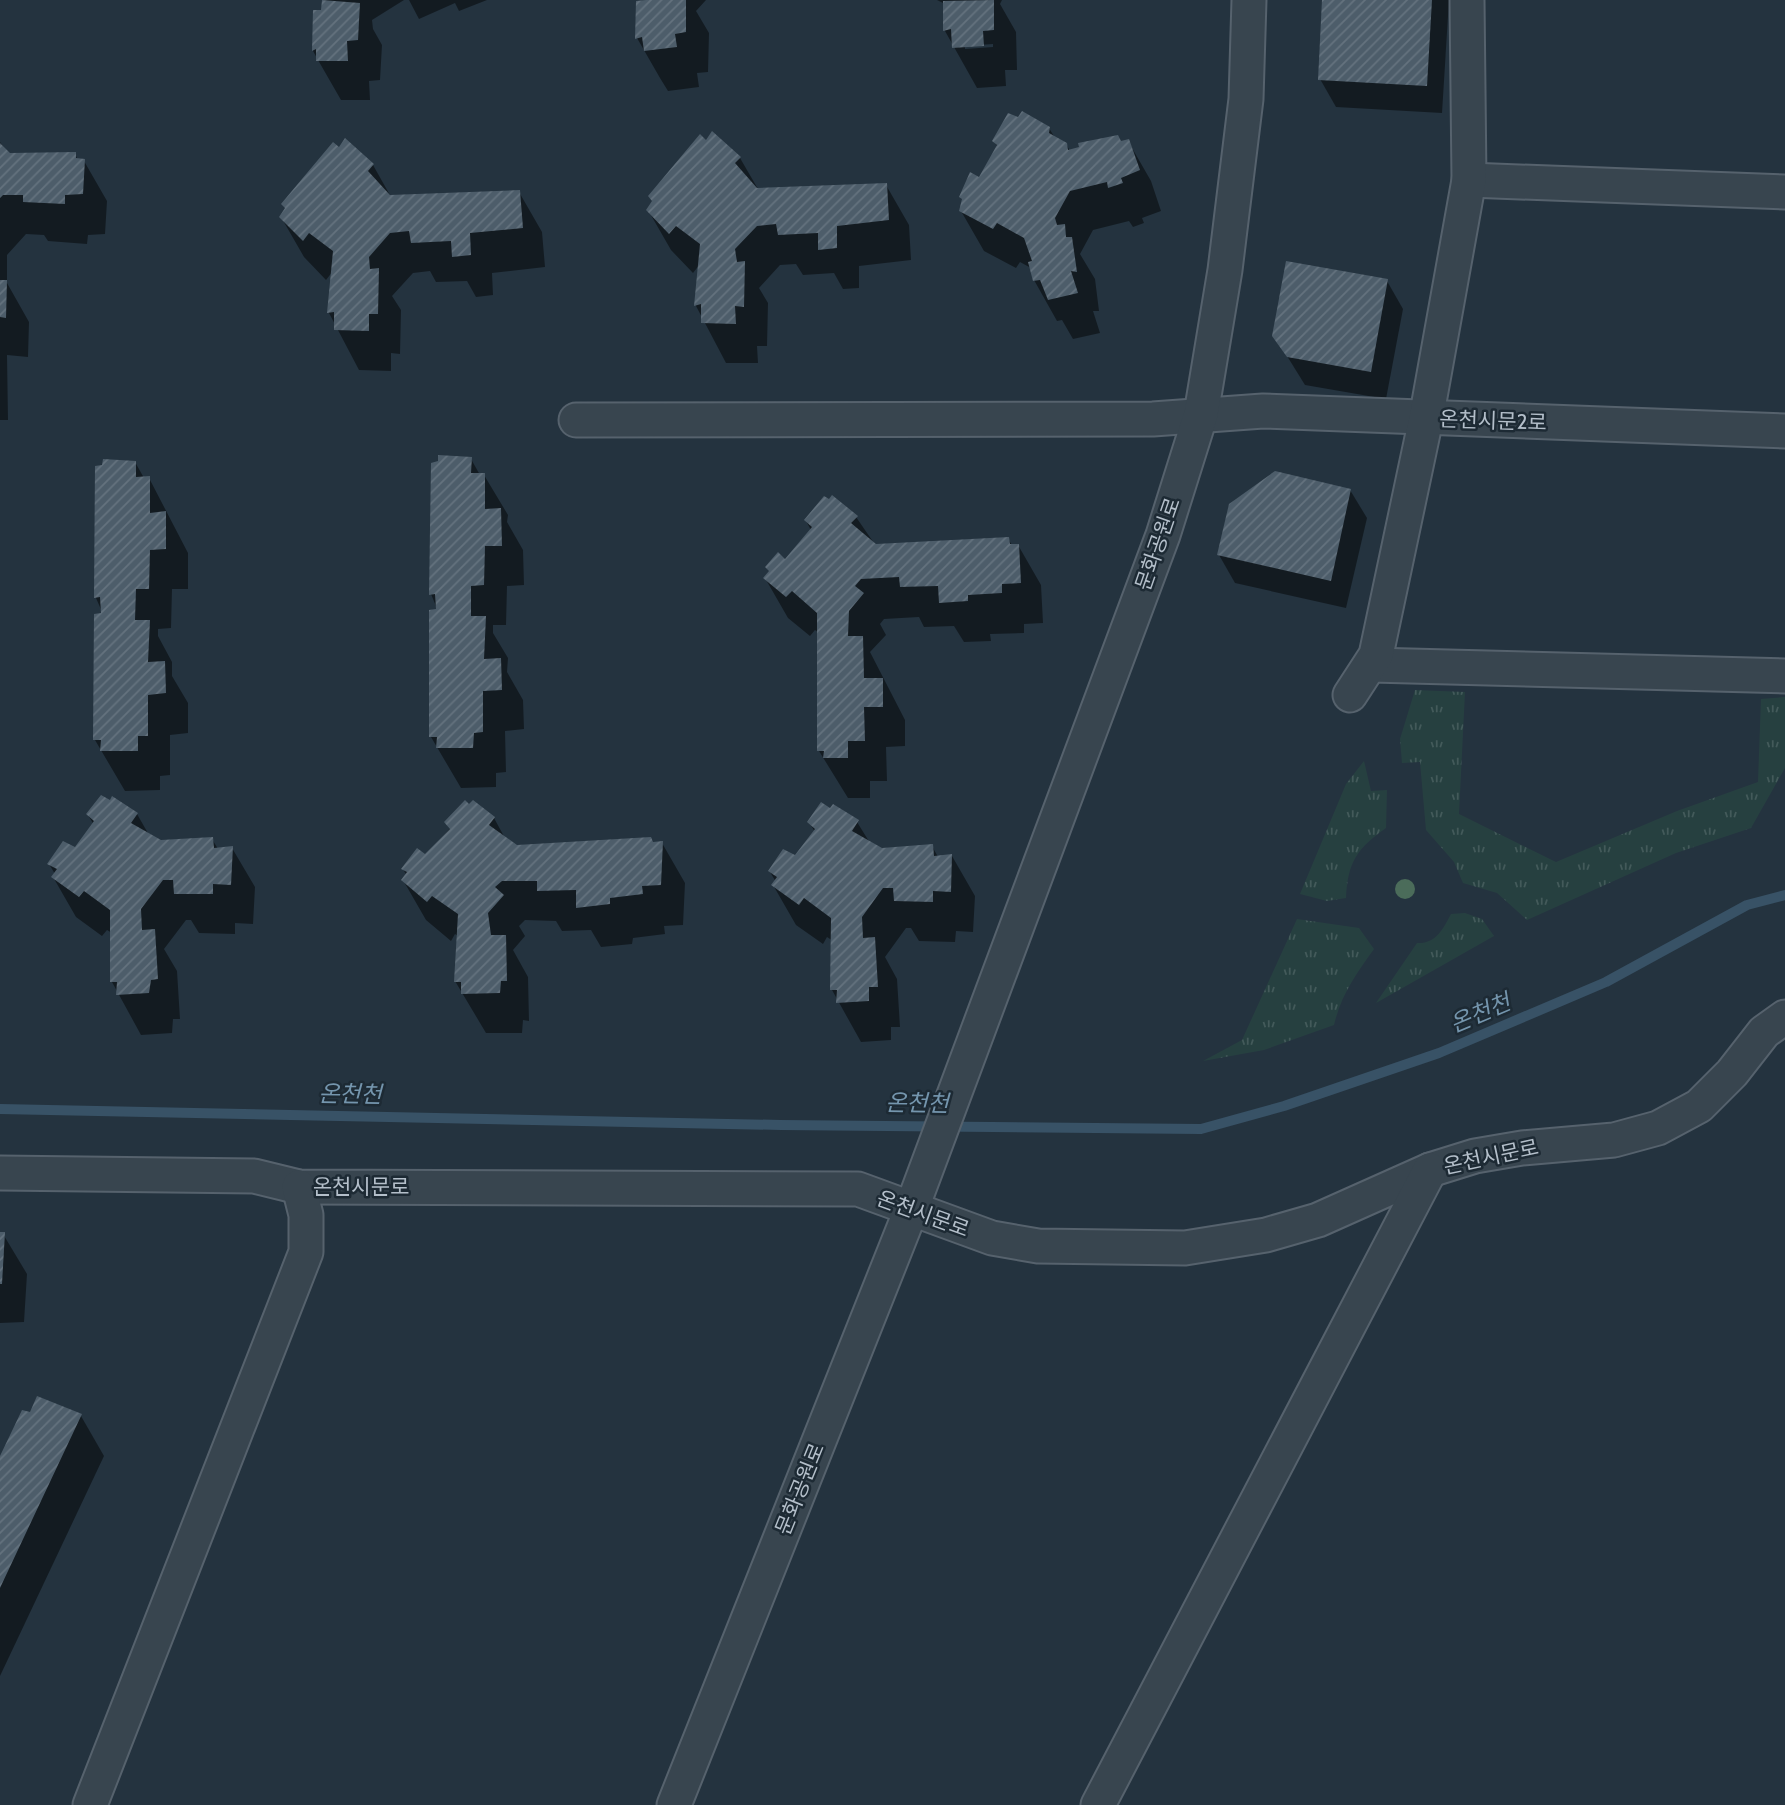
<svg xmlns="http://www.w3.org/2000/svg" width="1785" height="1805" font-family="Cabin,'Noto Sans KR',sans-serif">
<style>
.grass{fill:url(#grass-tufts)}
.shadow{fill:#0007;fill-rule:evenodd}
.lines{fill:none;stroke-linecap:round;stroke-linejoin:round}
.stream{stroke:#385266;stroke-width:10}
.building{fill:url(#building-hatch)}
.minor-casing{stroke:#56626d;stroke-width:37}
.minor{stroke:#38454f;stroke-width:33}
.tree{fill:#4b6c5a}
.labels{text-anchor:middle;stroke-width:5;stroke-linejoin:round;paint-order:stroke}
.street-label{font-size:21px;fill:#b4bfca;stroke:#1d2a34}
.water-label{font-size:23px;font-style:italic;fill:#7495ad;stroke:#1d2a34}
</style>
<defs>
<pattern id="grass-tufts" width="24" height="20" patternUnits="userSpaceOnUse" patternTransform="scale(1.75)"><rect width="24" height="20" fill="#264040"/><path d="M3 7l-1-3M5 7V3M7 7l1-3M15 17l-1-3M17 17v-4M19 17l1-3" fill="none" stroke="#435a5a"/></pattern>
<pattern id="building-hatch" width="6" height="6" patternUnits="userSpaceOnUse" patternTransform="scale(1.75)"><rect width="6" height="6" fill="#4d5d6a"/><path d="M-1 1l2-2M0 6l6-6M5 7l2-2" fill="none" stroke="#64727e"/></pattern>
</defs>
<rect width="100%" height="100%" fill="#24333f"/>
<g class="grass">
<polygon points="1415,690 1465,692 1459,814 1556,862 1677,811 1758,782 1761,699 1785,697 1785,768 1751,828 1676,853 1527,920 1497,893 1463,883 1454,862 1426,830 1420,762 1402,763 1400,739"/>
<path d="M 1364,761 L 1371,791 L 1387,790 L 1386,828 C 1357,849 1348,861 1346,898 L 1327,901 L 1300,894 L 1346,784 Z"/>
<path d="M 1465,913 L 1482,919 L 1494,936 L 1376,1003 L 1417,943 C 1436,944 1443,929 1451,914 Z"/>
<path d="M 1297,919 L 1359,928 L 1374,949 C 1356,974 1341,995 1334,1025 L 1264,1050 L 1203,1061 L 1242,1040 Z"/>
</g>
<g class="shadow">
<polygon points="324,0 404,0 372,20 373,29 382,45 380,80 369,81 370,100 341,100 318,60 313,51 314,12 323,11"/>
<polygon points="409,0 487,0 459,11 455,3 419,19"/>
<polygon points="648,0 706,0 696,11 709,33 708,72 697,73 699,87 668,91 660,78 637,38"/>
<path d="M 937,0 L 1002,0 L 1000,4 L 1016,32 L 1017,70 L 1005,70 L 1006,86 L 977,88 L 945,31 L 945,4 ZM 993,44 L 993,47 L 965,49 L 965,46 Z"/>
<polygon points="1324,0 1449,0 1442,113 1336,107 1320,79"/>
<polygon points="1049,128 1055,138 1066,144 1070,151 1128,141 1151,181 1161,211 1142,218 1144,223 1133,227 1129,221 1093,230 1080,254 1095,279 1099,311 1093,311 1100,333 1073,339 1062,320 1057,321 1034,280 1031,268 1020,262 1016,268 984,251 961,211 998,148 994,141"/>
<polygon points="346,141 373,165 391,197 519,192 542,232 545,267 492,273 493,295 476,297 467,281 436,282 430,271 413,273 392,296 401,310 400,354 391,353 391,371 359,370 329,313 333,271 326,280 304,257 281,217"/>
<polygon points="0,142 9,155 75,154 78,160 84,161 107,201 105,234 88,235 87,244 48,241 44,235 26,234 7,255 7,283 29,322 28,357 7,355 8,420 0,420"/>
<polygon points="740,158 758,189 886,185 909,225 911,260 859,266 859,288 843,289 834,273 803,275 796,264 780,265 759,288 768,303 767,346 757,346 758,363 726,363 696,306 700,264 693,273 671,250 648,210"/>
<polygon points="1387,281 1403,309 1386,399 1305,385 1274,335"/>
<polygon points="471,459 480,475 484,475 508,515 507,522 523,550 524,585 507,586 506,625 493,625 493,633 508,658 507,672 523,700 524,729 505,731 506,772 496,773 496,787 461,788 431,737 438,611 431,594"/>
<polygon points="135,462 144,478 149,478 188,553 188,589 172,589 171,628 158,629 158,636 172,662 172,676 188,703 188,733 170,735 170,775 160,776 160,790 125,791 95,740 103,614 96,598"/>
<polygon points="1350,490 1367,518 1346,608 1235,583 1219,555"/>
<polygon points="856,517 876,546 1008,539 1012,545 1018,545 1041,585 1043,623 1024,624 1024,633 990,634 991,641 964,642 954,626 924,627 919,617 884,619 880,624 886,635 870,652 905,720 905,746 886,747 887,781 870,781 870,798 848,798 819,751 819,633 815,630 810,636 788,618 765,578 785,561 811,530 806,521"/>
<polygon points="473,802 494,818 506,840 516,847 662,843 685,883 683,925 664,926 665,934 633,938 632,944 601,947 591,930 562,931 556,921 525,920 519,926 525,936 513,950 528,977 529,1021 523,1020 522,1033 486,1033 455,981 458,936 455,934 451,941 426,920 403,880 407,876 403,869 425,857"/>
<polygon points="137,814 149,835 161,842 212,839 218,849 232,848 255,887 253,924 235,923 235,934 199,933 191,920 186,920 164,949 177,971 180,1019 173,1019 172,1033 141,1035 112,982 112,933 107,930 102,936 76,917 53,877 55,874 49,864 75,849 94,825 88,815"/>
<polygon points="809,822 857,822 870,843 881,849 932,846 938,857 952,856 975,896 973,932 956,931 955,942 919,941 911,928 906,928 885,957 897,979 900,1027 891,1027 891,1040 861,1042 832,990 833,941 827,937 823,944 796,925 773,885 776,882 770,872 796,858 815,832"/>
<polygon points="0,1234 3,1234 27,1274 24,1322 0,1323"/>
<polygon points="81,1416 104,1456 0,1676 0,1460"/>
</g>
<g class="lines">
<polyline class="stream" points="0,1109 781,1125 1201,1129 1284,1106 1439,1053 1606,982 1747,905 1785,895"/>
</g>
<g class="building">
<polygon points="322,0 360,3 358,40 347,41 348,61 316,61 316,49 312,51 313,10 321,10"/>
<polygon points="646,0 686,0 686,32 675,34 677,47 644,51 642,37 635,39 636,1"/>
<polygon points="994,0 994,30 983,31 984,46 952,48 951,29 943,31 943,1"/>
<polygon points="1322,0 1432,0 1427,86 1318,80"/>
<polygon points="1022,111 1050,127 1049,133 1067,143 1068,150 1079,147 1078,143 1118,135 1121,141 1129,139 1140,170 1121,178 1123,183 1108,188 1107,182 1070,191 1055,218 1057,225 1065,224 1066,237 1072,237 1077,272 1071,271 1078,293 1048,300 1040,280 1033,281 1028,262 1032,261 1024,238 997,223 993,229 959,211 962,199 959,197 970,172 979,177 997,145 992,141 1008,113 1018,117"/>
<polygon points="712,131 741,157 735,163 757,188 887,183 889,220 837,226 837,248 818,250 818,233 778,235 776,224 757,226 735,249 737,262 745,261 744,307 735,306 736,324 701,323 701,304 694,306 700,244 676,226 669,234 646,210 652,201 648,196 700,134 706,140"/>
<polygon points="345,138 374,164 368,171 390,195 520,190 523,228 470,233 471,255 452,257 451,241 411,243 409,231 390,233 369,257 370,269 379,268 378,314 369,314 369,331 334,330 334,312 327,313 333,251 309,233 303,241 279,217 285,208 281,204 333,142 339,147"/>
<polygon points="0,143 10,153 76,152 76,158 85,159 83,194 65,195 65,204 23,202 23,195 3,195 0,198"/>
<polygon points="1286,261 1388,279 1371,372 1287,357 1272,336"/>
<polygon points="0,280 7,280 6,318 0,317"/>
<polygon points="438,455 472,457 471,473 485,473 485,509 501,508 502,546 485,546 484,585 471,586 471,616 486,616 484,659 501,658 502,690 483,691 483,732 474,733 473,748 436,748 437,737 429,737 429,610 436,609 435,594 429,595 431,463 438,461"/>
<polygon points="103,459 136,461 136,477 150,476 150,513 166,511 166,549 150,550 149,589 136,589 135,620 150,620 148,662 165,661 166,693 148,695 148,736 138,736 138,751 100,751 101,740 93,740 94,614 101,613 100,597 94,598 95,466 102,465"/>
<polygon points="1275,471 1351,489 1331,581 1217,555 1229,504"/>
<polygon points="832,495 858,516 851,523 876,544 1009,537 1010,544 1019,544 1021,583 1002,584 1002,593 968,595 968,601 939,603 938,586 900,587 899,577 861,579 855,586 864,593 849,611 848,636 863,636 864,678 883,678 883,707 864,707 865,741 848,741 848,758 823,758 824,751 817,751 817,613 792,591 786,597 763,578 769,571 765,567 778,552 785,559 812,527 804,520 824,496 829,499"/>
<polygon points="101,795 110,800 112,796 138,813 131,823 161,840 213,837 214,848 233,846 231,885 213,884 213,894 174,894 173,880 163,880 141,909 142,930 155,929 158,979 151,980 149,993 116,995 117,982 110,982 110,910 84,891 79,897 51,877 57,869 47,864 63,841 75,847 94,821 86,814"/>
<polygon points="465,800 469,804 473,800 495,817 489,825 517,845 651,837 653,842 663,841 661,885 642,886 643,894 610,898 610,904 576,908 576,890 537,891 537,881 502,881 495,887 504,895 488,913 491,935 506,935 507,981 501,981 500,993 461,994 461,982 454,982 458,914 432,896 427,902 401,880 407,872 401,869 417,848 425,854 450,829 444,822"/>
<polygon points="821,802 830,808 833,804 859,820 852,831 882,848 933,844 934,856 952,854 951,892 933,891 933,902 894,901 893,888 883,888 862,917 863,938 875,937 878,987 869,987 869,1001 836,1003 837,990 830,990 831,918 804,898 799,905 771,885 777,877 768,871 783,849 795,855 815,829 807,822"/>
<polygon points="0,1232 5,1232 2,1284 0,1284"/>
<polygon points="37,1396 82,1414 0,1588 0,1456 22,1410 30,1412"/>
</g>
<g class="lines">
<g class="minor-casing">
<g id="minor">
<polyline points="1469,180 1785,192"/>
<polyline points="576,420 1153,419 1263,411 1785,431"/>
<polyline points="1372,665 1785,676"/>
<polyline points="1350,695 1376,655 1426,419 1469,180 1467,0"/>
<polyline points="0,1173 254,1176 299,1187 858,1189 992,1238 1038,1246 1185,1248 1266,1235 1318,1220 1430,1170 1475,1156 1522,1148 1614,1140 1658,1128 1699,1106 1732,1073 1764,1032 1785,1017"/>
<polyline points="90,1805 306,1252 306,1215 299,1187"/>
<polyline points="674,1805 911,1210 1163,535 1201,414 1225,270 1246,99 1249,0"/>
<polyline points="1098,1805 1430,1170"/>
</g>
</g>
<use href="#minor" class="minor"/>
</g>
<circle class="tree" cx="1405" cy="889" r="10"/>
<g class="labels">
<g class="street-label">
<text transform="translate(1493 421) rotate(2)" y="7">온천시문2로</text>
<text transform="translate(1158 544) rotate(-71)" y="7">문화공원로</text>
<text transform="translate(1491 1157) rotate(-12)" y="7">온천시문로</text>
<text x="361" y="1194">온천시문로</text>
<text transform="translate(923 1214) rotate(20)" y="7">온천시문로</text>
<text transform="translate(800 1489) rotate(-68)" y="7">문화공원로</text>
</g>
<g class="water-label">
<text transform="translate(1480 1013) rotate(-23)" y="8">온천천</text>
<text transform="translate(350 1094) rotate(1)" y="8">온천천</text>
<text transform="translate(917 1103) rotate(1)" y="8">온천천</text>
</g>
</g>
</svg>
